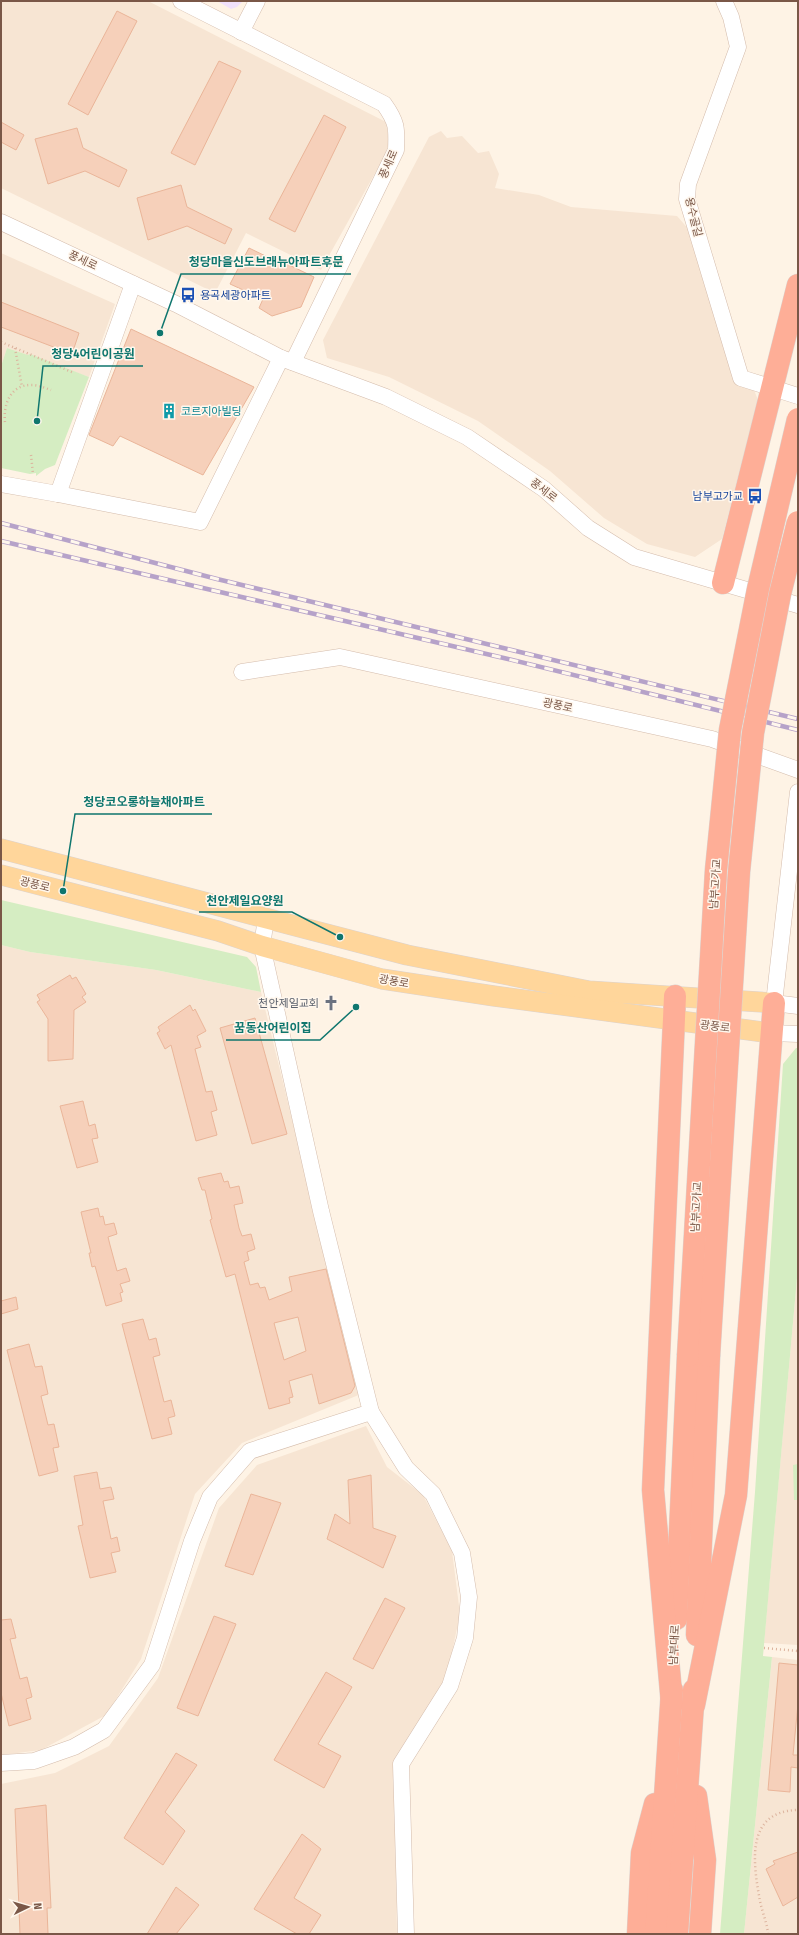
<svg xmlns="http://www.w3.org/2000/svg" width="799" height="1935" font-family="'Fira Sans Condensed','Noto Sans KR',sans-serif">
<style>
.residential{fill:#f7e5d3}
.education{fill:#f1e1fb}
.green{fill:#d5edc2}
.building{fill:#f6d0ba;stroke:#eab599;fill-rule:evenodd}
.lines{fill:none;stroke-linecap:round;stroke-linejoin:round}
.minor-casing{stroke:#d4bcac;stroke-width:17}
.major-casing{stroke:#dcd3cf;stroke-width:21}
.highway-casing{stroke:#dcd3cf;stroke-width:23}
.path{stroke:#dcb39d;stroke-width:2.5;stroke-dasharray:1 3;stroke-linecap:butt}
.minor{stroke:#fff;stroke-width:16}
.major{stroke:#ffd69b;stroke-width:20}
.highway{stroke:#feae97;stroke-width:22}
.rail-casing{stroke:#b6a2c9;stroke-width:4.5}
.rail{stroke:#fff7ed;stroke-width:3;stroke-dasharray:9;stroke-linecap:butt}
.highway-bridge-casing{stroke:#dcd3cf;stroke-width:23;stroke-linecap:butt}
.highway-bridge{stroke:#feae97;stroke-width:22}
.labels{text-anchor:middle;stroke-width:3;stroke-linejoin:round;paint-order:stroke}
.street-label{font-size:11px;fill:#7a5747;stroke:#fff7ed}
.transit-label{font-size:11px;fill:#164399;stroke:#fff7ed;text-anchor:start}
.culture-label{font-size:11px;fill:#0d838f;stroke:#fff7ed;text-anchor:start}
.worship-label{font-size:11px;fill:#5b616d;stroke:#fff7ed;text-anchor:end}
.leader{fill:none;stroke:#0f766e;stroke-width:1.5}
.callout-dot{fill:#0f766e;stroke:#fff7ed;stroke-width:1.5}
.callout-label{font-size:12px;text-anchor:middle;font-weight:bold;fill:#0f766e;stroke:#fff7ed;stroke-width:3;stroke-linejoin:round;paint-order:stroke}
</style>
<rect width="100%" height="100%" fill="#fef3e5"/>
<g class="residential">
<polygon points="1,1 148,1 386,122 389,143 384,157 321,270 246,233 215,293 1,188"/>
<polygon points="441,131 447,138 462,136 478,153 489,151 499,174 495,188 539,195 571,207 677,216 691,232 735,383 754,390 758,400 722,539 695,557 647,544 604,518 550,471 478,421 389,377 327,358 323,340 429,137"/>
<polygon points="1,253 115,304 89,377 7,348 1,366"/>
<polygon points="1,945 30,952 156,970 261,992 307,1181 361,1394 242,1443 195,1494 141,1659 106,1715 41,1750 1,1755"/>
<polygon points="798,1267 798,1645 764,1643"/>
<polygon points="366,1426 387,1467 423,1495 452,1551 460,1614 447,1676 394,1762 397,1934 1,1934 1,1784 55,1773 109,1746 158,1678 219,1508 257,1465"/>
<polygon points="772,1657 798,1660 798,1934 744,1934"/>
</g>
<polygon class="education" points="217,1 243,1 237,7 231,9"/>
<g class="green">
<polygon points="7,348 28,355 30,354 89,377 55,465 45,469 36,476 36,473 30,474 1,468 1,366"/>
<polygon points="1,900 247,957 256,967 261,992 156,970 30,952 1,945"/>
<polygon points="796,1048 798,1048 798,1267 763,1656 772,1657 744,1934 720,1934 755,1492 783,1064"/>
<polygon points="798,1464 798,1500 794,1500 793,1465"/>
</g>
<g class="building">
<polygon points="117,11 137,21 88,115 68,104"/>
<polygon points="219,61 241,71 195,165 171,153"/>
<polygon points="324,115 346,127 295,232 269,219"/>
<polygon points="1,122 24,135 16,150 1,142"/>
<polygon points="77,128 83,148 127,170 119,187 85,171 48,184 35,139"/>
<polygon points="181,185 187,207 232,229 225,244 187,226 148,240 137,198"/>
<polygon points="249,248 282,264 283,262 314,277 301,307 272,316 259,308 263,299 230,284"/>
<polygon points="1,302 79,333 72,354 1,327"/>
<polygon points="131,329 254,387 203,475 120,436 113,446 89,435"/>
<polygon points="70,975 72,979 76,977 86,994 82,997 86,1002 74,1010 73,1059 48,1061 48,1019 37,1002 40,1000 37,995"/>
<polygon points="190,1005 193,1011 195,1009 206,1031 197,1036 201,1047 195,1049 206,1092 212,1091 217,1110 211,1112 217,1135 196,1141 171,1045 165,1049 157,1033 160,1031 158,1027"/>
<polygon points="255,1018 287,1134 252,1144 220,1028"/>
<polygon points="83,1101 89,1126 95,1124 98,1138 92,1139 98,1162 77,1168 60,1106"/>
<path d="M 221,1173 L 224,1182 L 228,1181 L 230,1188 L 239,1186 L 243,1203 L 234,1205 L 239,1228 L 242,1236 L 251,1234 L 255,1249 L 247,1252 L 249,1260 L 244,1262 L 250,1285 L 258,1283 L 260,1288 L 265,1287 L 269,1300 L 292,1291 L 289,1277 L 326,1269 L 355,1386 L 351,1393 L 319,1404 L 312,1374 L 289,1381 L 293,1397 L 289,1398 L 290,1403 L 269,1409 L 235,1274 L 226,1277 L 210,1220 L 212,1219 L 205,1190 L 202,1190 L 198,1178 ZM 298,1317 L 306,1351 L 284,1360 L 274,1323 Z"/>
<polygon points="98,1208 100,1217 103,1216 105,1225 114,1223 117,1234 108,1237 110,1245 117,1271 126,1268 130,1281 120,1284 123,1292 120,1293 122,1301 106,1306 95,1266 92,1267 89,1253 91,1253 81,1212"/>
<polygon points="16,1297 18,1309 1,1314 1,1301"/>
<polygon points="143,1319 149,1340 156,1338 160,1355 153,1357 164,1402 171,1400 175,1416 168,1418 172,1434 152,1439 122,1324"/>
<polygon points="29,1344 35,1367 42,1366 48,1394 41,1396 48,1425 54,1424 59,1447 53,1448 58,1471 39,1476 7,1350"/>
<polygon points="97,1472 100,1489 111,1487 114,1499 103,1501 111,1539 117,1537 120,1551 111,1553 116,1572 90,1578 78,1526 83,1525 74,1476"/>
<polygon points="371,1475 373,1528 396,1536 383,1568 327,1539 335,1514 350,1524 348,1480"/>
<polygon points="251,1494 281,1503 253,1575 225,1566"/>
<polygon points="385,1598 405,1608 373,1669 353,1659"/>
<polygon points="214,1616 236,1624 198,1716 177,1708"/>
<polygon points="11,1619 16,1638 10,1639 20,1679 27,1677 32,1697 26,1699 31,1719 9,1726 1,1693 1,1620"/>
<polygon points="779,1663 798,1665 798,1704 793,1755 798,1755 798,1768 791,1767 790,1792 768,1790"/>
<polygon points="326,1672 352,1687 318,1744 341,1756 324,1788 274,1760"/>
<polygon points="176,1753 197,1765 165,1812 185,1831 163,1865 124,1838"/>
<polygon points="46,1805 51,1908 47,1908 48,1934 20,1934 15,1809"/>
<polygon points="302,1834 321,1849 294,1898 321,1915 309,1934 297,1934 254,1909"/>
<polygon points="798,1852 798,1897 783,1906 766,1869 775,1864 773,1861"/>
<polygon points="176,1887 199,1905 176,1934 147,1934"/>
</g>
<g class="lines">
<g class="minor-casing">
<g id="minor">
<path d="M 181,1 L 384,104 C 397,122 397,128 396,150 L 293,362"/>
<polyline points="724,1 731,17 738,47 688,184 687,199 741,378 798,396"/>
<polyline points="241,32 257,1"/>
<polyline points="1,222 176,304 281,358 386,397 467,437 544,489 588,528 634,557 798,605"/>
<polyline points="1,484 58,494 133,284"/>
<polyline points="58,494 200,522 281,358"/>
<polyline points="242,672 340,657 712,739 798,770"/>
<polyline points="798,792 774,1003 798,1006"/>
<polyline points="771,1033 798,1034"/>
<polyline points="371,1412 406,1468 433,1494 462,1553 469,1597 465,1638 450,1686 401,1764 406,1934"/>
<polyline points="1,1763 34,1761 74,1747 104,1730 152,1665 192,1541 210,1497 250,1451 371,1412 321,1211 262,946 266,918"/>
</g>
</g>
<g class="major-casing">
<g id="major">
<polyline points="1,849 407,955 589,991 774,1003"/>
<polyline points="1,875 218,931 262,946 382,979 494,996 771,1033"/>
</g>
</g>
<g class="highway-casing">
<g id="highway">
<polyline points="723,583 798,285"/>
<polyline points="676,1619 688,1356"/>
<polyline points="697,1635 709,1356"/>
<polyline points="672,1704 653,1490 675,996"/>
<polyline points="694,1705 736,1495 774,1003"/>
<polyline points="696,1796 705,1860 700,1934"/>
<polyline points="638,1934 642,1853 655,1804"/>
<polyline points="656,1934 672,1690"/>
<polyline points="677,1934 694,1690"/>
</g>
</g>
<g class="path">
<polyline points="1,342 74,373"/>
<polyline points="15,348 22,387"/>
<path d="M 5,422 C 3,404 11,384 32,385 C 38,385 45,388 51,390"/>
<polyline points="31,455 33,474"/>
<polyline points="764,1648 798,1651"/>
<path d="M 768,1934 C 767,1922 762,1912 760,1901 C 753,1863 745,1811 798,1810"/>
</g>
<use href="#minor" class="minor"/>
<use href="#major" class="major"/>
<use href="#highway" class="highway"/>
<g class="rail-casing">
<g id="rail">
<polyline points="1,523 217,579 798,719"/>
<polyline points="1,541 508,659 798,730"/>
</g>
</g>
<use href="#rail" class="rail"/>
<g class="highway-bridge-casing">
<g id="highway-bridge">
<polyline points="688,1356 716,870 730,730 758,589 798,419"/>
<polyline points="709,1356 739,872 753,733 780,594 798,522"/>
</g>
</g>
<use href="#highway-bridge" class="highway-bridge"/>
</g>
<defs>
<g id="bus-bare" transform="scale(1.2)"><path d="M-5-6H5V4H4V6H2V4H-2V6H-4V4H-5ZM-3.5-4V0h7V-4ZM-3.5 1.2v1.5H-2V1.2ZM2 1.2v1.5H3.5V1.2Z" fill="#1a4fb4" stroke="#fff7ed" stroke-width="2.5" paint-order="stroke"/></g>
<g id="building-bare" transform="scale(1.2)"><path d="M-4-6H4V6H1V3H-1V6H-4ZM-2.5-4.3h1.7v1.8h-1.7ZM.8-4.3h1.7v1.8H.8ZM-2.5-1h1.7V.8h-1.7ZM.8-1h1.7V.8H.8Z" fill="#0f9aa8" stroke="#fff7ed" stroke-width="2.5" paint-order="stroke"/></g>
<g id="church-bare" transform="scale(1.2)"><path d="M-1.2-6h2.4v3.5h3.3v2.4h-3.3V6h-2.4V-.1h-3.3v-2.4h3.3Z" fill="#6b7280" stroke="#fff7ed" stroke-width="2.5" paint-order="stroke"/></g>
</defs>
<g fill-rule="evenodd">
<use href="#bus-bare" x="188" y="295"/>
<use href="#building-bare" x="169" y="411"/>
<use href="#bus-bare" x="755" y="496"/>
<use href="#church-bare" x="331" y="1003"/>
</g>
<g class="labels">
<g class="street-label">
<text transform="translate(388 164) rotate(-67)" y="4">풍세로</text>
<text transform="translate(694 217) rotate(76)" y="4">용수골길</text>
<text transform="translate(83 260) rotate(25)" y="4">풍세로</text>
<text transform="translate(544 490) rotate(38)" y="4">풍세로</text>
<text transform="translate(558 705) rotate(12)" y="4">광풍로</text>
<text transform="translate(35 884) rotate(14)" y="4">광풍로</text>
<text transform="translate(715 884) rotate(-86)" y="4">남부고가교</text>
<text transform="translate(394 981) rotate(10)" y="4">광풍로</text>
<text transform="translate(715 1026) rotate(7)" y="4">광풍로</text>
<text transform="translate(696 1207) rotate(-87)" y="4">남부고가교</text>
<text transform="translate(674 1645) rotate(-87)" y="4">남부대로</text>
</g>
<g class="transit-label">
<text x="200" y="299">용곡세광아파트</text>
<text x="743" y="500" text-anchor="end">남부고가교</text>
</g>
<g class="culture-label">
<text x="181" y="415">코르지아빌딩</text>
</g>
<g class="worship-label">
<text x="319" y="1007">천안제일교회</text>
</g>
</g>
<path class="leader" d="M160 333L181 274H351M37 421L43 366H143M63 891L75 814H212M340 937L292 912H199M356 1007L320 1040H226"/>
<g class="callout-dot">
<circle cx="160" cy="333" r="4"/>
<circle cx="37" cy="421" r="4"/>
<circle cx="63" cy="891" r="4"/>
<circle cx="340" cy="937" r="4"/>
<circle cx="356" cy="1007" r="4"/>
</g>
<g class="callout-label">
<text x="266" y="266">청당마을신도브래뉴아파트후문</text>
<text x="93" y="358">청당4어린이공원</text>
<text x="144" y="806">청당코오롱하늘채아파트</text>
<text x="245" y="905">천안제일요양원</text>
<text x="273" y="1032">꿈동산어린이집</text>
</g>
<rect width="799" height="1935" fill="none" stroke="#7a5747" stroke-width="4"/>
<g transform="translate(28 1907) rotate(85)" stroke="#fff7ed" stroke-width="3" paint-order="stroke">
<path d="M0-3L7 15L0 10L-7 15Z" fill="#7a5747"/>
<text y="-6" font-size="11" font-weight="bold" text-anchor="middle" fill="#7a5747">N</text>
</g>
</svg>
